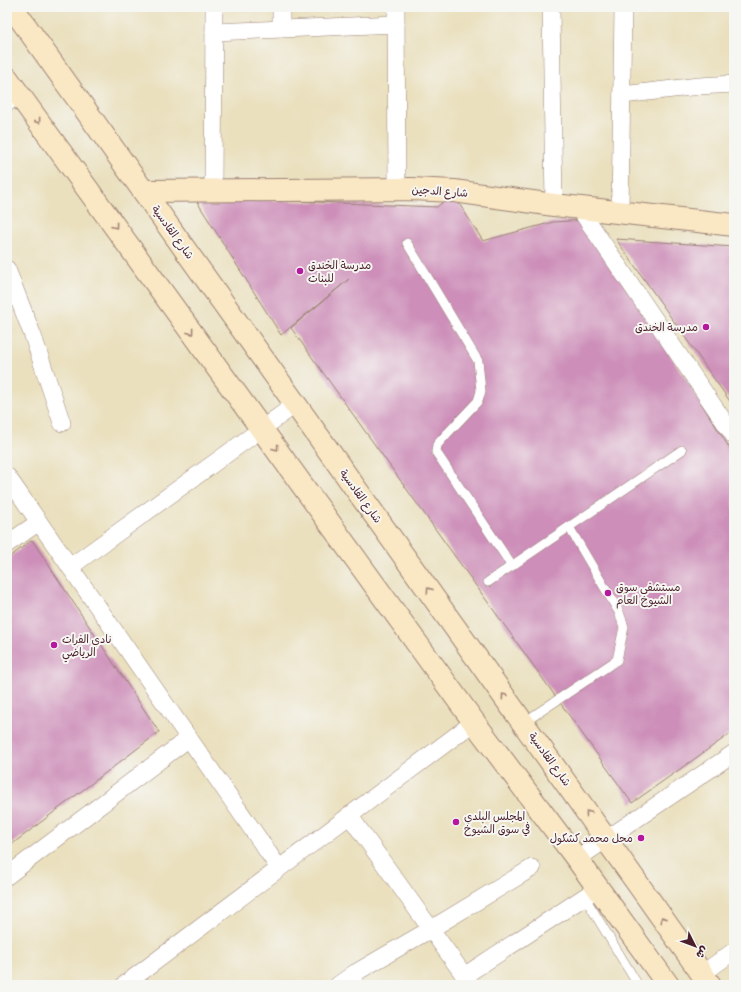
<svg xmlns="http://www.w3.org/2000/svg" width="741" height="992" font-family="Delius,'Playpen Sans Arabic',sans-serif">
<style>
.building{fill:#cd8fb9}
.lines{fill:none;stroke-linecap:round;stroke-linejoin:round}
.lane-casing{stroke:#9a8074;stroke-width:10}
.street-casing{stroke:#9a8074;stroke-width:18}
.secondary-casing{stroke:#9a8074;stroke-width:24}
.lane{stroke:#fff;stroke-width:9}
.street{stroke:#fff;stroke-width:17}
.secondary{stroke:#fae7c3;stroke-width:22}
.oneway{stroke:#a28377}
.poi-dot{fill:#b5179e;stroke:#f6f6f2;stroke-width:1.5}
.labels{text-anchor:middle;stroke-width:4;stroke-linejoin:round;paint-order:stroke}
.street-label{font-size:11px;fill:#4a1f2b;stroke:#f6f6f2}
.poi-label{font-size:11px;fill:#4a1f2b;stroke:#f6f6f2;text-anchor:start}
</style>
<rect width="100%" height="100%" fill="#f6f6f2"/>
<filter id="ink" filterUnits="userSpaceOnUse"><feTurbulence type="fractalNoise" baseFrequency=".025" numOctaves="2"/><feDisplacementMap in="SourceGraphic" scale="8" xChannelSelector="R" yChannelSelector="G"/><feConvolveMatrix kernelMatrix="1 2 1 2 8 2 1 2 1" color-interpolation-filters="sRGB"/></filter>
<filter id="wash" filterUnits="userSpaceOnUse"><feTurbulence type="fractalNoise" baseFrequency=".012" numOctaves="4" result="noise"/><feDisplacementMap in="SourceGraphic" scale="16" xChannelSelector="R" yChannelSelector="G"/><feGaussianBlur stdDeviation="0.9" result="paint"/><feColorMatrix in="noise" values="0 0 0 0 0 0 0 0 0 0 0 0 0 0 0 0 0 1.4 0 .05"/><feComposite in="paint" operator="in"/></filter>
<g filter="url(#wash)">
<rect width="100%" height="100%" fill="#eae0be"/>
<g id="blocks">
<g class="building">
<polygon points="453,194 483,241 553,222 585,220 734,455 734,731 632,803 291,328 349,279 281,335 194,197 437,207"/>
<polygon points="616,239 734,247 734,407"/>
<polygon points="32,540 159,732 7,848 7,559"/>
</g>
</g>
</g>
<g filter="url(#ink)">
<use href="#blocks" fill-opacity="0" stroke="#9a8074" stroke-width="1"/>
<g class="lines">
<g class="lane-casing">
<g id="lane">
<polyline points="407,243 478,361 481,391 478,401 443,438 437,445 436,452 512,566"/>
<polyline points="488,582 682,450"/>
<polyline points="523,723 617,660 624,627 619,612 569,527"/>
<polyline points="584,896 638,985"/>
</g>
</g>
<g class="street-casing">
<g id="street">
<polyline points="396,7 397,189"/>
<polyline points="551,7 554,205"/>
<polyline points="281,29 281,7"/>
<polyline points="214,32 396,24"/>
<polyline points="622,95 699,86 734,84"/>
<polyline points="7,103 18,94"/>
<polyline points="213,191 214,7"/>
<polyline points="579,208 734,436"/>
<polyline points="620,212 623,7"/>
<polyline points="7,269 33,336 62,423"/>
<polyline points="7,476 279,868"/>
<polyline points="7,544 39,522"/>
<polyline points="70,567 296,404"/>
<polyline points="349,815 471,985"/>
<polyline points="577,859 734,753"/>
<polyline points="7,876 189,738"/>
<polyline points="702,974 734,951"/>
<polyline points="464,976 598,888"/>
<polyline points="124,985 474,722"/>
<polyline points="338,985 355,973"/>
<polyline points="355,985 355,973 431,929 532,868"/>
</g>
</g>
<g class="secondary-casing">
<g id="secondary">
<polyline points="12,7 710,985"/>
<polyline points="7,78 474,722 577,859 668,985"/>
<polyline points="144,191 411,189 454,191 554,205 734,225"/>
</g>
</g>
<use href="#lane" class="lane"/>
<use href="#street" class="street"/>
<use href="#secondary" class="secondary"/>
</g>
<defs><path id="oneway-chevron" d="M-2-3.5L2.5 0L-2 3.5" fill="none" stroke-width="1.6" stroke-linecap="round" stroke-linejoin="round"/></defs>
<g class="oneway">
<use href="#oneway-chevron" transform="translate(38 121) rotate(54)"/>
<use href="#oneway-chevron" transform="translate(115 226) rotate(54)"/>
<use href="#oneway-chevron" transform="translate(191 332) rotate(54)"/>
<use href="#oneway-chevron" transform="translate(276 448) rotate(54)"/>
<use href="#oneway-chevron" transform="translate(429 590) rotate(-126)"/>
<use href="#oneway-chevron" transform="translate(504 696) rotate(-126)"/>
<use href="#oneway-chevron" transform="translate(588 813) rotate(-126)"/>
<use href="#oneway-chevron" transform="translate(663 919) rotate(-125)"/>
</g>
</g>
<g class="poi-dot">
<circle cx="300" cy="271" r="4"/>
<circle cx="706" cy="327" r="4"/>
<circle cx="608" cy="593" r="4"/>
<circle cx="54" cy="645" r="4"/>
<circle cx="456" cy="822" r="4"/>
<circle cx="641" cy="838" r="4"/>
</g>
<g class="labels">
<g class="street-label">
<text transform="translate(440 191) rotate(4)" y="4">شارع الدجين</text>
<text transform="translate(173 232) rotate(54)" y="4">شارع القادسية</text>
<text transform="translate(361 496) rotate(54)" y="4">شارع القادسية</text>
<text transform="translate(550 759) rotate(54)" y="4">شارع القادسية</text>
</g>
<g class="poi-label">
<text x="308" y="269">مدرسة الخندق<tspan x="308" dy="13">للبنات</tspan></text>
<text x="698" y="331" text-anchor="end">مدرسة الخندق</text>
<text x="616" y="591">مستشفى سوق<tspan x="616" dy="13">الشيوخ العام</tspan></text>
<text x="62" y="643">نادي الفرات<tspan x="62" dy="13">الرياضي</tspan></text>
<text x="464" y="820">المجلس البلدي<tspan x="464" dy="13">في سوق الشيوخ</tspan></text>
<text x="633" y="842" text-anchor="end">محل محمد كشكول</text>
</g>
</g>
<rect width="741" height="992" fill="none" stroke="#f6f6f2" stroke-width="24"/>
<g transform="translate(695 946) rotate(132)" stroke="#f6f6f2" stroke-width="3" paint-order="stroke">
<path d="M0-3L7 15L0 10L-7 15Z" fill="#4a1f2b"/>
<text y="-6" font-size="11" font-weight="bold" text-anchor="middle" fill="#4a1f2b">ش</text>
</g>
</svg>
